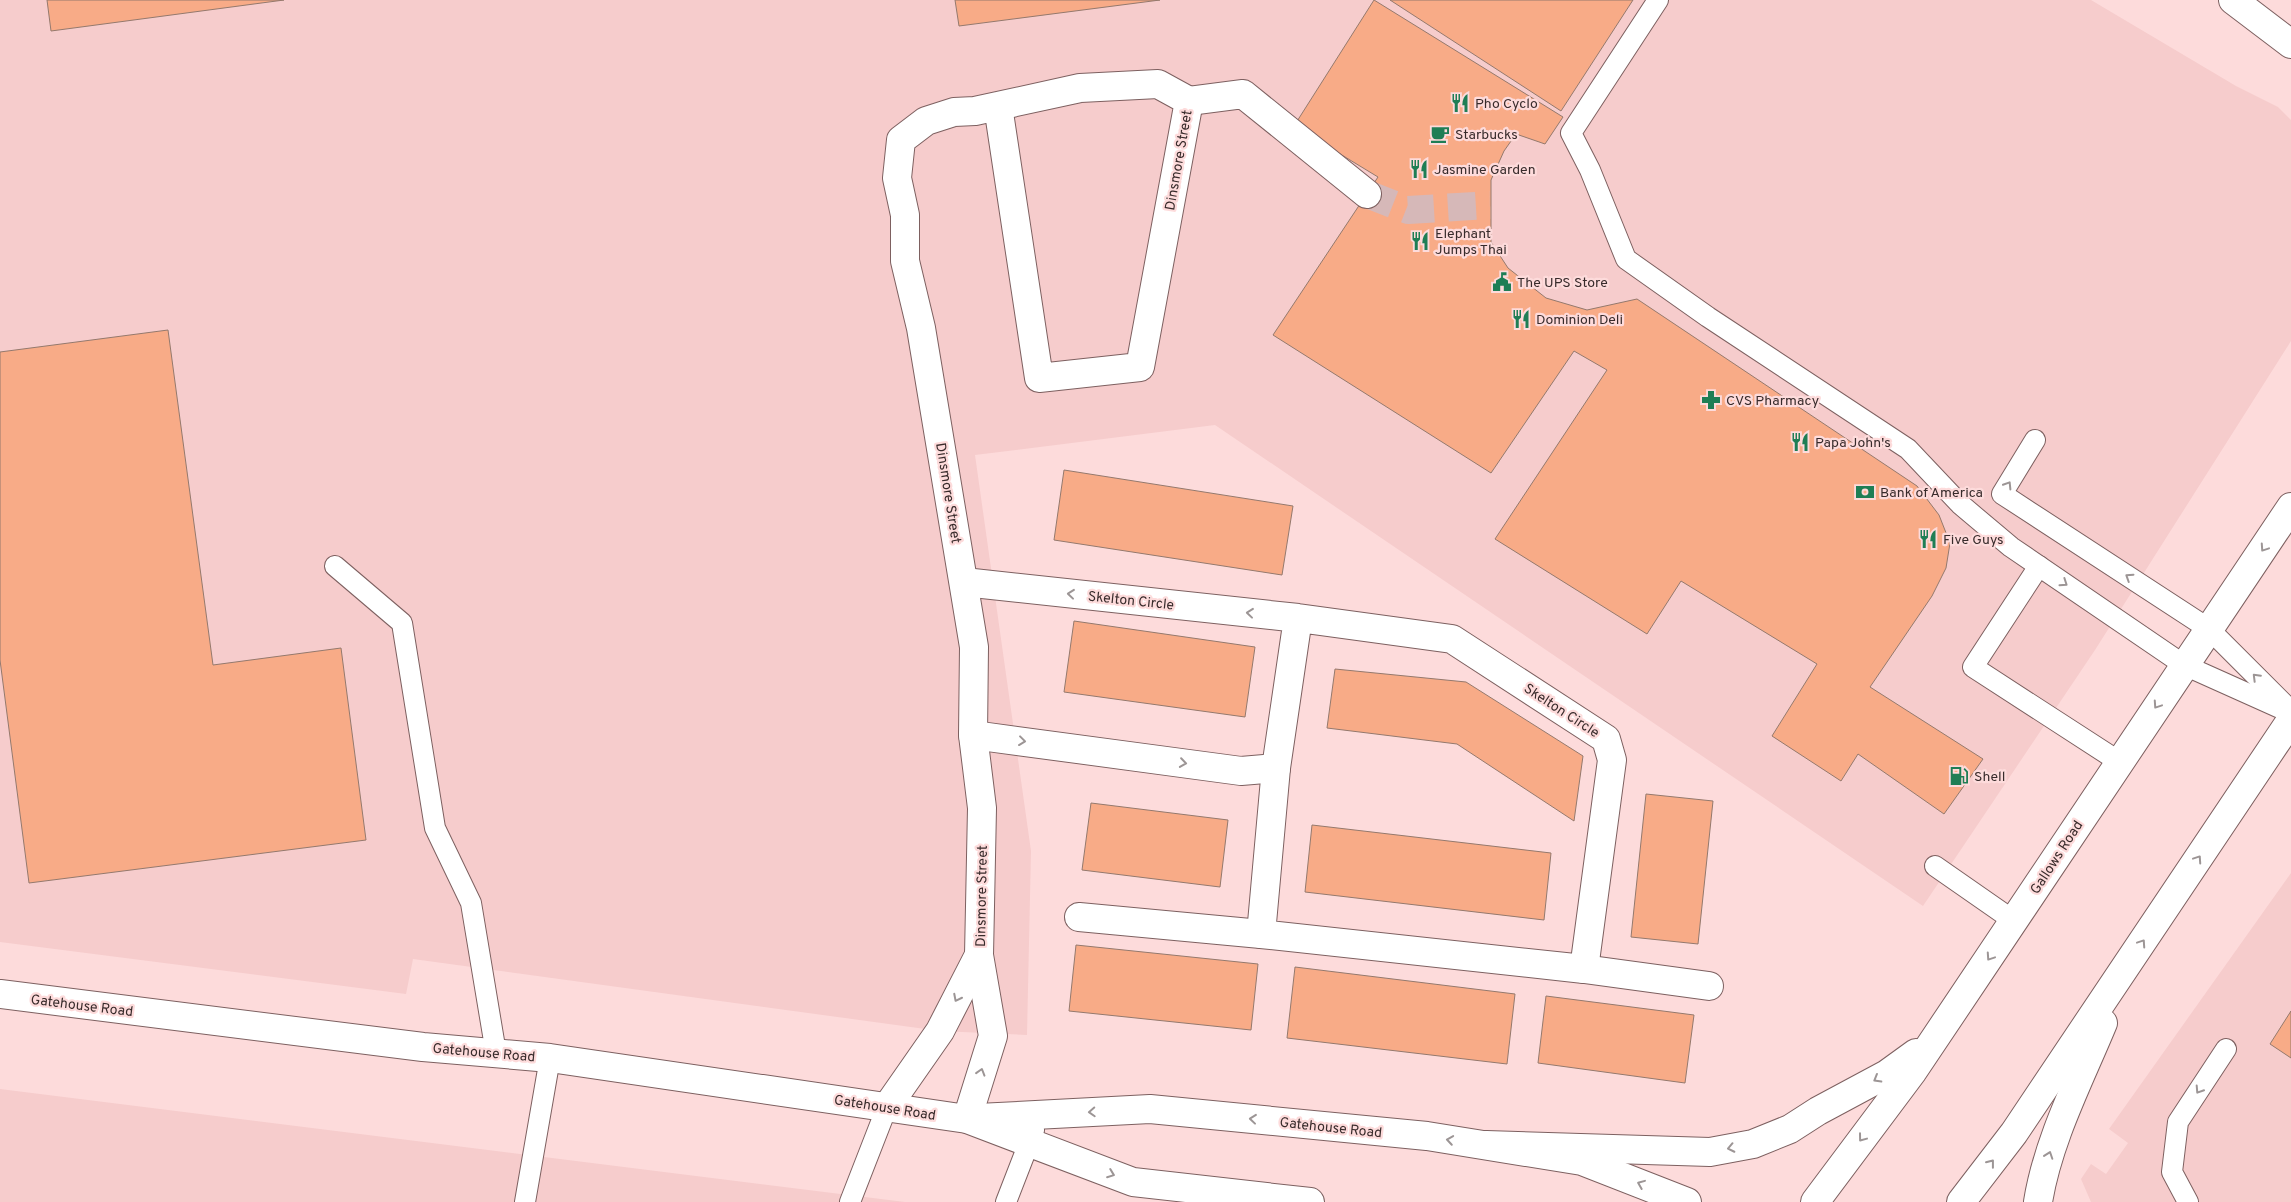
<svg xmlns="http://www.w3.org/2000/svg" width="2291" height="1202" font-family="Overpass,sans-serif">
<style>
.built{fill:#f6cccc}
.building{fill:#f8ab87;stroke:#94796d}
.lines{fill:none;stroke-linecap:round;stroke-linejoin:round}
.pedestrian-tunnel{stroke:#d6b8b8;stroke-width:28;stroke-dasharray:28 14;stroke-linecap:butt}
.service-casing{stroke:#7d6060;stroke-width:22}
.pedestrian-casing{stroke:#7d6060;stroke-width:30}
.minor-casing{stroke:#7d6060;stroke-width:30}
.primary-casing{stroke:#7d6060;stroke-width:30}
.service{stroke:#fff;stroke-width:20}
.pedestrian{stroke:#fff;stroke-width:28}
.minor{stroke:#fff;stroke-width:28}
.primary{stroke:#fff;stroke-width:28}
.oneway{stroke:#9c9595}
.labels{text-anchor:middle;stroke-width:4.5;stroke-linejoin:round;paint-order:stroke}
.poi-label{font-size:14px;fill:#382b2b;stroke:#fddbdb;text-anchor:start}
.street-label{font-size:14px;fill:#382b2b;stroke:#fddbdb}
</style>
<rect width="100%" height="100%" fill="#fddbdb"/>
<g class="built">
<polygon points="0,0 2091,0 2236,86 2278,107 2291,120 2291,341 2095,650 1923,906 1215,425 975,455 1031,851 1027,1035 940,1031 413,959 406,994 0,942"/>
<polygon points="2291,873 2291,1202 2091,1202 2081,1179 2091,1164 2106,1174 2128,1143 2109,1129"/>
<polygon points="0,1089 616,1166 905,1202 0,1202"/>
</g>
<g class="building">
<polygon points="47,0 284,0 51,31"/>
<polygon points="955,0 1160,0 959,26"/>
<polygon points="1374,0 1563,117 1545,144 1516,134 1504,151 1491,180 1491,242 1508,268 1546,298 1587,310 1637,299 1917,486 1939,515 1950,543 1946,568 1932,596 1870,687 1983,759 1944,814 1858,754 1841,781 1772,736 1817,664 1681,581 1647,634 1495,539 1607,370 1574,351 1491,473 1273,335 1378,177 1294,126"/>
<polygon points="1390,0 1633,0 1561,111"/>
<polygon points="168,330 213,665 341,648 366,840 29,883 0,660 0,352"/>
<polygon points="1064,470 1293,506 1282,575 1054,540"/>
<polygon points="1074,621 1255,647 1245,717 1064,692"/>
<polygon points="1335,669 1466,682 1583,756 1574,821 1457,744 1327,728"/>
<polygon points="1646,794 1713,801 1698,944 1631,937"/>
<polygon points="1091,803 1228,820 1220,887 1082,870"/>
<polygon points="1312,825 1551,853 1544,920 1305,892"/>
<polygon points="1076,945 1258,964 1251,1030 1069,1011"/>
<polygon points="1295,967 1515,994 1507,1064 1287,1038"/>
<polygon points="1546,996 1694,1015 1685,1083 1538,1063"/>
<polygon points="2291,1011 2291,1058 2270,1044"/>
</g>
<g class="lines">
<polyline class="pedestrian-tunnel" points="1367,194 1408,210 1490,205"/>
<g class="service-casing">
<g id="service">
<polyline points="1658,0 1571,133 1590,170 1626,259 1708,317 1908,449 1960,504 2011,547 2184,665 2291,713"/>
<polyline points="2035,440 2002,494 2209,629 2286,706"/>
<polyline points="335,566 402,623 435,828 471,903 496,1053"/>
<polyline points="2039,566 1973,667 2118,761"/>
<polyline points="1935,866 2014,921"/>
<polyline points="525,1202 550,1058"/>
<polyline points="850,1202 887,1107"/>
<polyline points="1006,1202 1034,1130"/>
<polyline points="2188,1202 2172,1172 2178,1122 2226,1049"/>
</g>
</g>
<g class="pedestrian-casing">
<polyline id="pedestrian" points="1189,101 1243,94 1367,194"/>
</g>
<g class="minor-casing">
<g id="minor">
<polyline points="964,582 1298,618 1452,639 1606,739 1612,760 1584,969 1261,934 1276,768 1298,618"/>
<polyline points="973,735 1241,771 1276,768"/>
<polyline points="1079,917 1261,934"/>
<polyline points="1584,969 1709,986"/>
<polyline points="0,994 423,1047 550,1058 967,1119 1133,1182 1310,1202"/>
<polyline points="887,1107 940,1031 979,955"/>
<polyline points="978,1118 1150,1109 1427,1136 1582,1161 1687,1202"/>
<polyline points="967,1119 993,1036 979,955 982,808 973,735 974,647 921,328 905,261 905,215 897,178 901,140 926,121 954,112 975,111 1080,88 1158,84 1189,101 1140,367 1039,378 998,106"/>
</g>
</g>
<g class="primary-casing">
<g id="primary">
<polyline points="2233,0 2291,44"/>
<polyline points="1486,1145 1710,1152 1753,1144 1790,1129 1818,1111 1887,1074 1916,1053"/>
<polyline points="1815,1202 1913,1071 2291,507"/>
<polyline points="1961,1202 2014,1133 2291,720"/>
<path d="M 2038,1202 C 2048,1140 2079,1081 2103,1023"/>
</g>
</g>
<use href="#service" class="service"/>
<use href="#pedestrian" class="pedestrian"/>
<use href="#minor" class="minor"/>
<use href="#primary" class="primary"/>
</g>
<defs><path id="oneway-chevron" d="M-2-3.5L2.5 0L-2 3.5" fill="none" stroke-width="1.6" stroke-linecap="round" stroke-linejoin="round" transform="scale(1.25)"/></defs>
<g class="oneway">
<use href="#oneway-chevron" transform="translate(2008 485) rotate(-58)"/>
<use href="#oneway-chevron" transform="translate(2264 548) rotate(124)"/>
<use href="#oneway-chevron" transform="translate(2129 577) rotate(-147)"/>
<use href="#oneway-chevron" transform="translate(2064 583) rotate(34)"/>
<use href="#oneway-chevron" transform="translate(1071 594) rotate(-174)"/>
<use href="#oneway-chevron" transform="translate(1250 613) rotate(-174)"/>
<use href="#oneway-chevron" transform="translate(2256 677) rotate(-135)"/>
<use href="#oneway-chevron" transform="translate(2157 705) rotate(124)"/>
<use href="#oneway-chevron" transform="translate(1022 741) rotate(7)"/>
<use href="#oneway-chevron" transform="translate(1183 763) rotate(8)"/>
<use href="#oneway-chevron" transform="translate(2198 859) rotate(-56)"/>
<use href="#oneway-chevron" transform="translate(2142 943) rotate(-56)"/>
<use href="#oneway-chevron" transform="translate(1990 957) rotate(124)"/>
<use href="#oneway-chevron" transform="translate(957 998) rotate(117)"/>
<use href="#oneway-chevron" transform="translate(981 1072) rotate(-73)"/>
<use href="#oneway-chevron" transform="translate(1877 1079) rotate(150)"/>
<use href="#oneway-chevron" transform="translate(2199 1090) rotate(123)"/>
<use href="#oneway-chevron" transform="translate(1092 1112) rotate(177)"/>
<use href="#oneway-chevron" transform="translate(1253 1119) rotate(-174)"/>
<use href="#oneway-chevron" transform="translate(1862 1138) rotate(127)"/>
<use href="#oneway-chevron" transform="translate(1450 1140) rotate(-171)"/>
<use href="#oneway-chevron" transform="translate(1731 1148) rotate(168)"/>
<use href="#oneway-chevron" transform="translate(2049 1155) rotate(-71)"/>
<use href="#oneway-chevron" transform="translate(1991 1163) rotate(-52)"/>
<use href="#oneway-chevron" transform="translate(1111 1174) rotate(21)"/>
<use href="#oneway-chevron" transform="translate(1641 1184) rotate(-158)"/>
</g>
<defs>
<g id="restaurant-bare" transform="scale(1.5)"><path d="M-5-6h1v4h1v-4h1v4h1v-4h1v5L-1.5 .5V6h-2V.5L-5-1ZM5-6V6H3V1.5H1.5Q1.5-4 5-6Z" fill="#1f7e55" stroke="#fddbdb" stroke-width="2.5" paint-order="stroke"/></g>
<g id="cafe-bare" transform="scale(1.5)"><path d="M-5.5-4.5H6V0H3Q3 3.5 0 3.5H-2.5Q-5.5 3.5-5.5 0ZM3-3.2v2h1.7v-2ZM-6 4.5H4V6H-6Z" fill="#1f7e55" stroke="#fddbdb" stroke-width="2.5" paint-order="stroke"/></g>
<g id="civic-bare" transform="scale(1.5)"><path d="M-.6-6.5H3V-4.5H.6V-3L4-1V1h2V6H-6V1h2V-1L-.6-3ZM-1.2 2.5V6h2.4V2.5Z" fill="#1f7e55" stroke="#fddbdb" stroke-width="2.5" paint-order="stroke"/></g>
<g id="pharmacy-bare" transform="scale(1.5)"><path d="M-2-6h4v4h4v4h-4v4h-4v-4h-4v-4h4Z" fill="#1f7e55" stroke="#fddbdb" stroke-width="2.5" paint-order="stroke"/></g>
<g id="bank-bare" transform="scale(1.5)"><path d="M-6-4H6V4H-6ZM0-2.3a2.3 2.3 0 1 0 0 4.6a2.3 2.3 0 1 0 0-4.6Z" fill="#1f7e55" stroke="#fddbdb" stroke-width="2.5" paint-order="stroke"/></g>
<g id="fuel-bare" transform="scale(1.5)"><path d="M-5.5-6h7V0h2V4h1.3V-2.5L3-4.5l.8-.8L6-3V5H2.5V1h-1V6h-7ZM-4.2-4.7v3.2H.2V-4.7Z" fill="#1f7e55" stroke="#fddbdb" stroke-width="2.5" paint-order="stroke"/></g>
</defs>
<g fill-rule="evenodd">
<use href="#restaurant-bare" x="1460" y="103"/>
<use href="#cafe-bare" x="1440" y="134"/>
<use href="#restaurant-bare" x="1419" y="169"/>
<use href="#restaurant-bare" x="1420" y="241"/>
<use href="#civic-bare" x="1502" y="282"/>
<use href="#restaurant-bare" x="1521" y="319"/>
<use href="#pharmacy-bare" x="1711" y="400"/>
<use href="#restaurant-bare" x="1800" y="442"/>
<use href="#bank-bare" x="1865" y="492"/>
<use href="#restaurant-bare" x="1928" y="539"/>
<use href="#fuel-bare" x="1959" y="776"/>
</g>
<g class="labels">
<g class="poi-label">
<text x="1475" y="108">Pho Cyclo</text>
<text x="1455" y="139">Starbucks</text>
<text x="1434" y="174">Jasmine Garden</text>
<text x="1435" y="238">Elephant<tspan x="1435" dy="16">Jumps Thai</tspan></text>
<text x="1517" y="287">The UPS Store</text>
<text x="1536" y="324">Dominion Deli</text>
<text x="1726" y="405">CVS Pharmacy</text>
<text x="1815" y="447">Papa John's</text>
<text x="1880" y="497">Bank of America</text>
<text x="1943" y="544">Five Guys</text>
<text x="1974" y="781">Shell</text>
</g>
<g class="street-label">
<text transform="translate(1178 160) rotate(-80)" y="5">Dinsmore Street</text>
<text transform="translate(949 493) rotate(81)" y="5">Dinsmore Street</text>
<text transform="translate(1131 600) rotate(6)" y="5">Skelton Circle</text>
<text transform="translate(1562 710) rotate(33)" y="5">Skelton Circle</text>
<text transform="translate(2056 857) rotate(-57)" y="5">Gallows Road</text>
<text transform="translate(981 896) rotate(-89)" y="5">Dinsmore Street</text>
<text transform="translate(82 1005) rotate(7)" y="5">Gatehouse Road</text>
<text transform="translate(484 1052) rotate(5)" y="5">Gatehouse Road</text>
<text transform="translate(885 1107) rotate(9)" y="5">Gatehouse Road</text>
<text transform="translate(1331 1127) rotate(6)" y="5">Gatehouse Road</text>
</g>
</g>
</svg>
